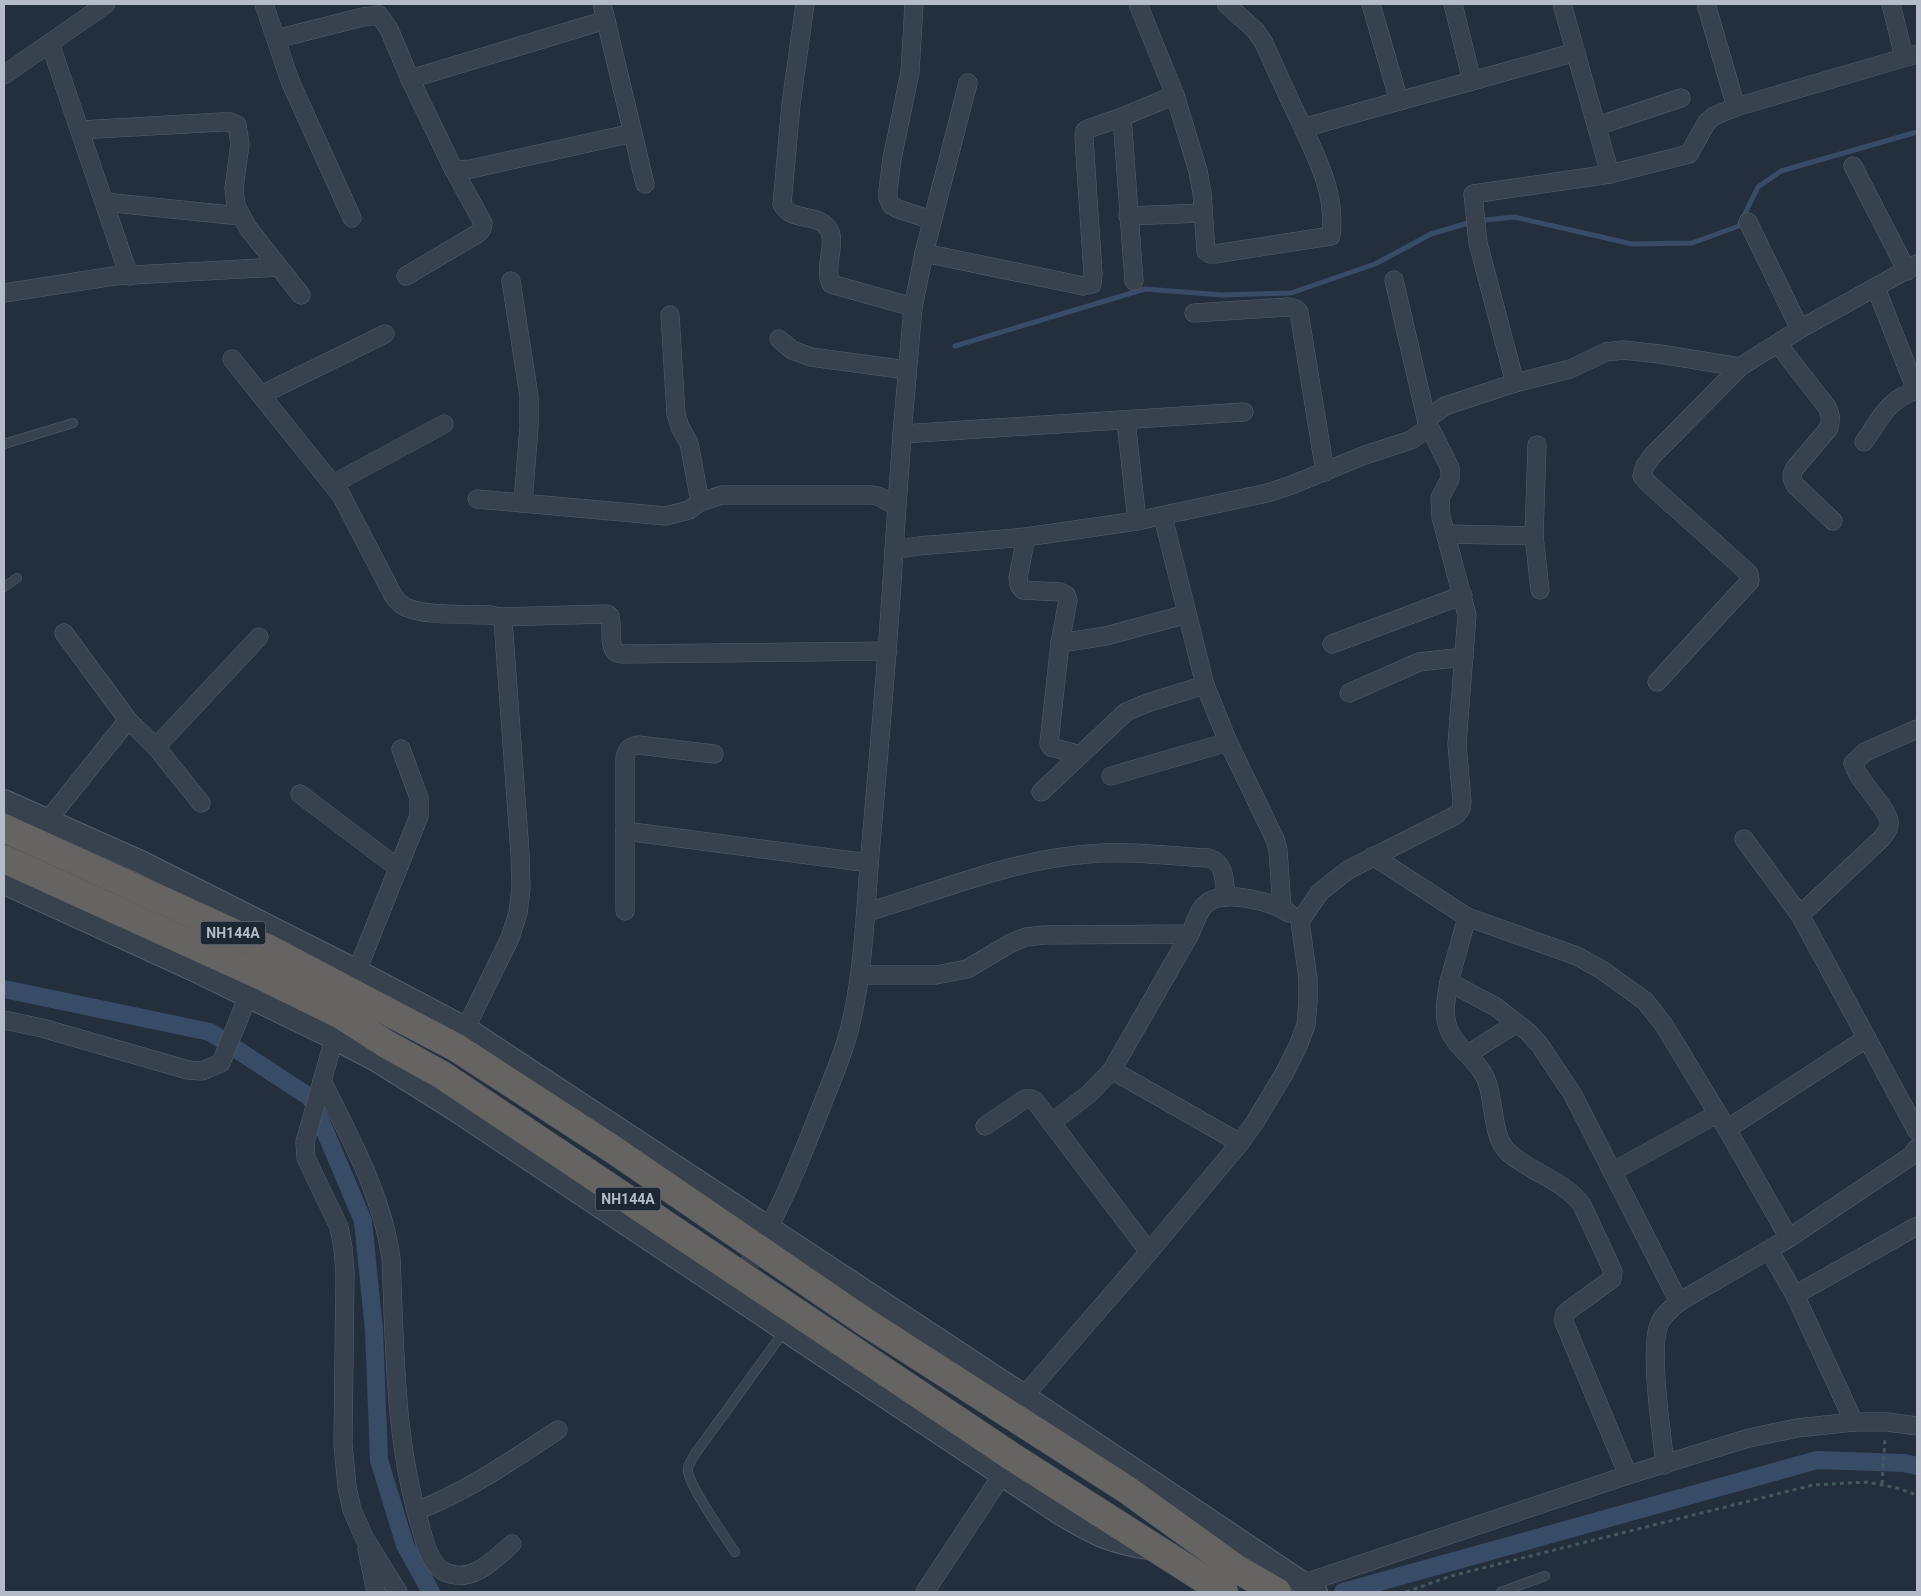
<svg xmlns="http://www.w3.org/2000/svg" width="1921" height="1596" font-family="Roboto,sans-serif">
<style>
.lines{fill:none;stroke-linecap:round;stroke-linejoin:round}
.stream{stroke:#394c67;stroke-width:5}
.canal{stroke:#394c67;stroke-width:18}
.service-casing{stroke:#565f6c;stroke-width:10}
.minor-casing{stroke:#565f6c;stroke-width:19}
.tertiary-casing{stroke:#565f6c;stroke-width:24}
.trunk-casing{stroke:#434c59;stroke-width:29}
.path{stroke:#44595c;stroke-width:3;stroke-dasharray:4 4;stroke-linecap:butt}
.service{stroke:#38414e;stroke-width:9}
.minor{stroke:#38414e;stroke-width:18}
.tertiary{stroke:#38414e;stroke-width:22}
.trunk{stroke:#656462;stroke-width:28}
.labels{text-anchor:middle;stroke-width:5;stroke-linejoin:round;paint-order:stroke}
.shield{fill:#1d2633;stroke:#878f9c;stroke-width:1}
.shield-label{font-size:14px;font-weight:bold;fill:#b4bcc9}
</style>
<rect width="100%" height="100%" fill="#242f3e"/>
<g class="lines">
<polyline class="stream" points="955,346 1145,289 1222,295 1291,293 1375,264 1431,234 1475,221 1514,217 1632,244 1692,243 1739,226 1758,187 1781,171 1917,132"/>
<g class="canal">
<polyline points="4,989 210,1032 311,1098 363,1221 374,1330 379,1460 405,1545 431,1592"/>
<polyline points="1343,1592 1817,1460 1904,1463 1917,1466"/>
</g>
<g class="service-casing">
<g id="service">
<polyline points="4,444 73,423"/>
<polyline points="4,587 17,578"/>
<path d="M 735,1552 C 726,1538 685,1481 688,1468 C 689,1463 693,1458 695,1454 L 785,1330"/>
<polyline points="1501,1592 1545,1576"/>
</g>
</g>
<g class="minor-casing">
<g id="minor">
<polyline points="264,4 290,81 352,218"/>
<polyline points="602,4 645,184"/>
<path d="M 805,4 L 791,104 L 782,204 C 791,223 820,212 829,230 C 837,244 823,267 831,284 L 913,307 L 902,434 L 894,550"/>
<polyline points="914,4 910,72 892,159 888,190 888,198 891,205 898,209 932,220"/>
<polyline points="1138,4 1175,95"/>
<polyline points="1371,4 1399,101 1472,81 1453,4"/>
<polyline points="1562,4 1610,174 1689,154 1707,122 1714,116 1736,107 1706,4"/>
<polyline points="1891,4 1904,57"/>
<polyline points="276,39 363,17 379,15 389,29 410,79 454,170 471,169 633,133"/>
<polyline points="50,43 129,276"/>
<polyline points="4,75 106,4"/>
<polyline points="410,79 606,20"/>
<polyline points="1472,81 1576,52"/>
<polyline points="1736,107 1917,54"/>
<polyline points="1597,126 1681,98"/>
<polyline points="1303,128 1399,101"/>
<polyline points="80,130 221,122 230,122 237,125 240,144 234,188 236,206 248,228 301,295"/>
<polyline points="1853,166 1907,271"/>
<polyline points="104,202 240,216"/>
<polyline points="1128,216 1203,213"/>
<polyline points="1748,222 1800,329"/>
<polyline points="924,253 1074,284 1083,286 1092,284 1093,274 1084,138 1085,131 1088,129 1122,117"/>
<polyline points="406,276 477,234 482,229 483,223 454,170"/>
<polyline points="511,281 529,396 529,427 523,503"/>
<path d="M 1134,281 L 1122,117 L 1175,95 L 1198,171 L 1202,193 L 1206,251 L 1210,254 L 1215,254 L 1331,236 C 1336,193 1318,161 1301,123 C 1288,97 1276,70 1264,43 L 1255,30 L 1226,4"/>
<polyline points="1876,288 1916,390"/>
<polyline points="4,293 114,276 279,267"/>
<polyline points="913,307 924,253 968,83"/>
<polyline points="1194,313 1288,307 1294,308 1299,312 1325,472"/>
<polyline points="670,315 676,414 680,427 689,443 700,502"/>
<polyline points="779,339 792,350 811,357 907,370"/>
<path d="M 1778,344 L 1827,407 C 1831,415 1831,419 1829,428 L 1795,468 C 1791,475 1791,479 1796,486 L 1833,521"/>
<path d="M 232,359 L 341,495 L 393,595 C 395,598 398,602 401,604 C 416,617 470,614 491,615 L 499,617 L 503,621 L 520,853 L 521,888 L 518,913 L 510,938 L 461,1038"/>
<polyline points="1515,383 1478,243 1473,194 1610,174"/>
<polyline points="261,395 385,334"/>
<polyline points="1126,421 1137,521"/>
<polyline points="902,434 1244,412"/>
<path d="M 1864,442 C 1881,418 1887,400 1917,390"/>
<polyline points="333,484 444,424"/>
<polyline points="477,499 666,516 689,510 700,502 722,495 871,495 878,496 896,506"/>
<polyline points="1163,517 1205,685 1228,742 1275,839 1278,850 1282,908"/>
<polyline points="1446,534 1534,536 1540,590"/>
<polyline points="1534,536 1537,445"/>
<polyline points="1026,537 1018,578 1019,585 1023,590 1060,592 1066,595 1068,600 1060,643 1049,743 1051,747 1080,755"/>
<path d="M 499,617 L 607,614 L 610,616 C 613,628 608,641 615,652 L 621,654 L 888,651"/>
<polyline points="1060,643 1106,636 1187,614"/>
<polyline points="1332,644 1463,595"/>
<polyline points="1657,682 1750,581 1749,574 1744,569 1649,484 1642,476 1645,466 1652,456 1740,367 1800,329 1917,264"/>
<polyline points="1349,693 1419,662 1464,657"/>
<polyline points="128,720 156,747 201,803"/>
<polyline points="156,747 259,637"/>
<polyline points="1111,776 1228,742"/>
<polyline points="1041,792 1126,712 1147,703 1205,685"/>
<polyline points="300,794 398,868"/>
<polyline points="48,820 128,720 64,633"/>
<polyline points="625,831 869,863"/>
<polyline points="1744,839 1800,915 1917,1131"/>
<path d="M 1373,856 L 1467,917 L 1577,956 L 1602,970 L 1645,1001 L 1664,1025 L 1727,1129 L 1789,1238 L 1679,1302 C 1672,1308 1665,1313 1660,1322 C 1648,1347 1662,1434 1665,1465"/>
<path d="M 625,911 L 625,758 C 627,749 629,747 638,745 L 714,754"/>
<path d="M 867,912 C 940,891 1011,860 1088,854 C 1127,850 1169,856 1209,858 C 1226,863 1224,883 1226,897"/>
<path d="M 1800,915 L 1881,839 C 1885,834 1890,829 1889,821 C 1885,804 1859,783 1853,763 L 1865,752 L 1917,729"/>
<polyline points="1467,917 1449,982 1496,1007 1528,1032 1539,1044 1573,1095 1679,1302"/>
<polyline points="357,971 419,816 419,798 401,749"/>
<polyline points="860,975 936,975 967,969 1011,943 1026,937 1044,935 1190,934"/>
<path d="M 1449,982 C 1447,996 1443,1010 1447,1024 C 1452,1046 1477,1058 1486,1079 C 1495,1100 1491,1136 1508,1152 C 1531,1173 1564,1180 1582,1205 L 1610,1265 L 1613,1272 L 1612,1279 L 1569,1310 L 1564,1315 L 1564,1322 L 1628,1475"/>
<polyline points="4,1020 42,1028 188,1070 202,1071 221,1063 252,986"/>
<polyline points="337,1028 305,1142 306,1158 339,1227 343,1248 345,1273 343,1444 347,1487 352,1510 364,1537 398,1592"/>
<polyline points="1468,1054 1517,1023"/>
<polyline points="1112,1070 1240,1143"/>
<path d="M 322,1081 C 350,1138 382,1194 391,1258 C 395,1347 394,1439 420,1525 C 424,1540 430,1567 447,1573 C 474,1583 494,1559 512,1544"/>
<path d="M 1051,1123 L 1089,1094 L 1112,1070 L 1190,934 C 1195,924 1198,910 1207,903 C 1226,889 1272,902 1289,913"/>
<polyline points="985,1126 1025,1099 1031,1099 1035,1101 1149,1252"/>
<polyline points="1727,1129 1867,1038"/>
<polyline points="1612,1172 1717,1114"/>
<polyline points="1789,1238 1911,1156 1917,1148"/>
<polyline points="1769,1250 1795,1295"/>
<path d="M 742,1275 C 776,1221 799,1164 822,1105 C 832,1079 844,1053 850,1027 C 864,970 865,912 870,854 C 879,753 888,651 894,550 L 918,546 L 1026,537 L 1137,521 L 1267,493 L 1289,486 L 1365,455 L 1411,440 L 1424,431 L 1431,416 L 1445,406 L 1515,383 L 1570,369 L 1606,352 L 1623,350 L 1660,354 L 1740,367"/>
<polyline points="1024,1396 1149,1252 1240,1143 1255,1122 1285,1072 1298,1046 1306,1025 1308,1003 1308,979 1300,921 1320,892 1348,870 1456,815 1461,809 1462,802 1457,744 1467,615 1441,517 1440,498 1450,479 1450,468 1427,422 1394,280"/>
<polyline points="1854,1422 1887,1422 1917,1426"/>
<path d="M 416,1511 C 467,1492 512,1460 558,1430"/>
<polyline points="367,1549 376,1592"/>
<polyline points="1302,1584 1628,1475 1749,1438 1797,1428 1854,1422 1795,1295 1917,1226"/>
<polyline points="925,1592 1002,1475"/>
</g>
</g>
<g class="tertiary-casing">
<g id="tertiary">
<polyline points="4,801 141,862 357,971 465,1028 1024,1396 1316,1592"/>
<path d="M 4,883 L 192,969 L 334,1038 L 376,1060 L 454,1109 L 1061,1514 C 1096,1535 1112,1543 1153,1549"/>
</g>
</g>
<g class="trunk-casing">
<g id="trunk">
<polyline points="4,828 269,949 457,1048 611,1148 867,1323 1126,1489 1237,1569 1277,1592"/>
<polyline points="4,859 257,974 341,1015 386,1044 442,1075 1014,1458 1224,1592"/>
</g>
</g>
<g class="path">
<polyline points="1882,1484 1885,1438"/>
<polyline points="1406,1592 1451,1576 1813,1485 1867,1482 1897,1488 1917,1495"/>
</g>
<use href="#service" class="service"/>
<use href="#minor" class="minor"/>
<use href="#tertiary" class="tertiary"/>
<use href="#trunk" class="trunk"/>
</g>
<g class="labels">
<g class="shield">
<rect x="200.5" y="921.5" width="65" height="23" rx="4"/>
<rect x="595.5" y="1187.5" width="65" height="23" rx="4"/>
</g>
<g class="shield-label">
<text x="233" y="938">NH144A</text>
<text x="628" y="1204">NH144A</text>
</g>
</g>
<rect width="1921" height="1596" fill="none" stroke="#b4bcc9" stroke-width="10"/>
</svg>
